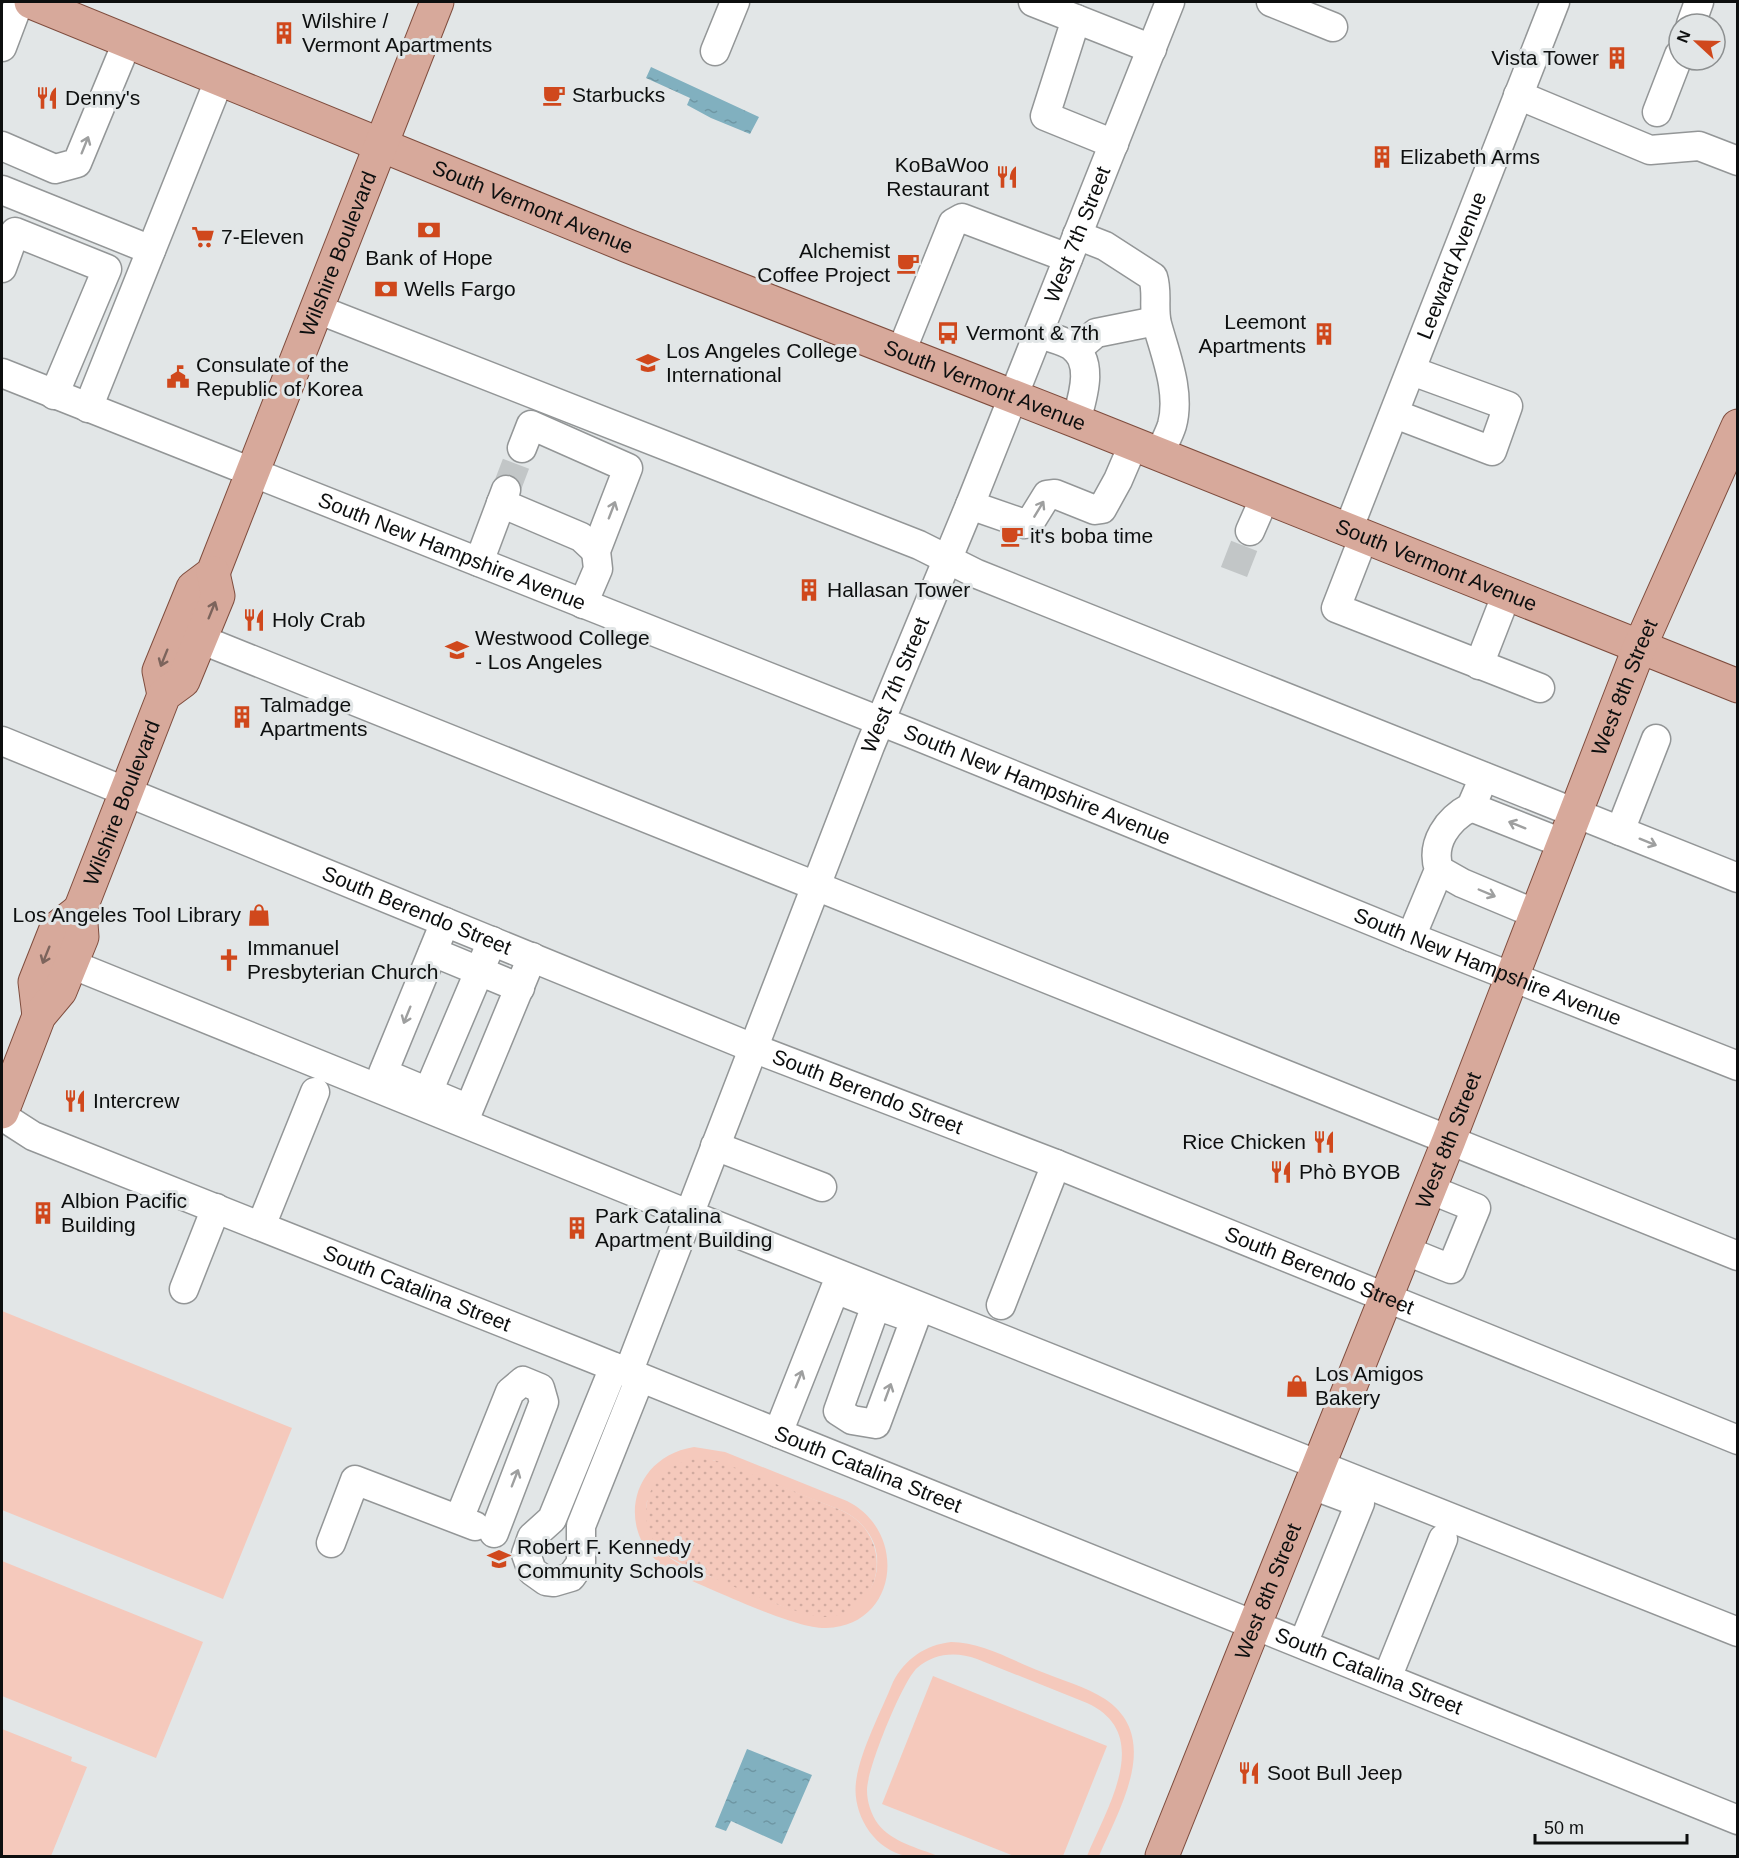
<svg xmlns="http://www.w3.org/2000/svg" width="1739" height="1858" font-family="Helvetica,sans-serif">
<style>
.grass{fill:#f5c9bc;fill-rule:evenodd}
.park{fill:url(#park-dots)}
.water{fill:url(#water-ripples)}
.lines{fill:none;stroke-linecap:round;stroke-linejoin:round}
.minor-tunnel{stroke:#c2c6c7;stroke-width:28;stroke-dasharray:28 14;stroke-linecap:butt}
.minor-casing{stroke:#939697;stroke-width:31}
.major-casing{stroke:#7f4d3e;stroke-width:35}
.minor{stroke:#fff;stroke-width:28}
.major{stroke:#d7a99b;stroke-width:33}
.oneway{stroke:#9e9f9f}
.oneway2{stroke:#7c645c}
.labels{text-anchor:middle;stroke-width:6;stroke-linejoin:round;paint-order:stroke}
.poi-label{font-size:21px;fill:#0d0f0f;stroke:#e2e6e7;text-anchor:start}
.street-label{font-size:21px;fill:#0d0f0f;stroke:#e2e6e7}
</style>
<defs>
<pattern id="park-dots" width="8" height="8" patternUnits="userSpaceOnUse" patternTransform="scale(1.5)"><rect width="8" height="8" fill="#f5c9bc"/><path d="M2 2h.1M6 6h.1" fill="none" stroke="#d1aba0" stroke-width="1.8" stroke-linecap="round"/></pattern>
<pattern id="water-ripples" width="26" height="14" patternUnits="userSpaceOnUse" patternTransform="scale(1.5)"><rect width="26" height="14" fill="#81b0bf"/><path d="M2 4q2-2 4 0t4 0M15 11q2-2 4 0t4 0" fill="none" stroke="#6e96a3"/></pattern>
</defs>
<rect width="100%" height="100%" fill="#e2e6e7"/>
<g class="grass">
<polygon points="2,1311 292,1428 223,1599 2,1510"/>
<path d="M 694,1447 L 725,1452 L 847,1501 C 909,1532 898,1626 826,1628 C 794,1629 710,1588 676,1574 C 613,1543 625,1458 694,1447 ZM 713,1460 L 843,1511 C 861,1520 875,1536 877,1557 C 878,1571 875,1584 866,1595 C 830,1637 772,1601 732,1584 C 714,1577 689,1571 673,1560 C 653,1546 644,1524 647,1501 Z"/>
<polygon points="2,1561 203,1642 156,1758 2,1696"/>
<path d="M 951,1642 C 982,1642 1013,1661 1042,1672 C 1062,1680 1086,1687 1105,1699 C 1163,1738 1119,1809 1099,1856 L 1087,1856 C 1106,1809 1155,1734 1087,1703 L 977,1659 C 956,1651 934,1653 917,1668 C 902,1682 867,1769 867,1790 C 867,1802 871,1814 878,1824 C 892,1842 918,1848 938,1856 C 928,1857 915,1858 906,1856 C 873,1849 852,1813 856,1782 C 860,1751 881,1712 893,1682 C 905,1659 925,1645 951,1642 Z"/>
<polygon points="933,1676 1107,1746 1063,1856 1014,1856 882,1804"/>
<polygon points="2,1729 72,1757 71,1761 87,1767 51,1856 2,1856"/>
</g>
<path class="park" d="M 704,1458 L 721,1462 L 843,1511 C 895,1536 885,1613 826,1617 C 799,1618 710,1576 680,1563 C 623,1536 642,1460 704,1458 Z"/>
<g class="water">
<polygon points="651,67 759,117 750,134 711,118 687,105 690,98 646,78"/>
<polygon points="747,1749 812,1775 782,1844 731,1821 726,1831 715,1827"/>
</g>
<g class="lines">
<g class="minor-tunnel">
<polyline points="506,490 522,448"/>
<polyline points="1234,572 1250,531"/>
</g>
<g class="minor-casing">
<g id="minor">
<polyline points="1033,2 1152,49"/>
<polyline points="1271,2 1333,27"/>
<polyline points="1076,19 1045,116 1114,144"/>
<polyline points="1691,24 1699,2"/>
<polyline points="2,47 19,2"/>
<polyline points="715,51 735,2"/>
<polyline points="1518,95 1650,150 1699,146 1738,161"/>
<polyline points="1657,112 1679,55"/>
<polyline points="2,146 55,169 77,163 128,40"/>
<polyline points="2,190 151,250"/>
<path d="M 1077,235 L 1105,246 L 1153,277 C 1158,292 1153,308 1157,324 C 1165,354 1181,392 1172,425 C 1169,435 1163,445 1159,455"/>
<polyline points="2,268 15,232 107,269 54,395"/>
<polyline points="317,309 919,545 977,574 1738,878"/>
<path d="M 1038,334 C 1049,337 1061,340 1070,345 C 1096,360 1082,399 1076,421"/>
<polyline points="1076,350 1096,333 1156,321"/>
<polyline points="901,352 953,223 962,218 1068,258"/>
<path id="s1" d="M 2,373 L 910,733 L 1411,937 L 1738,1066"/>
<polyline points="88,408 220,78"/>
<polyline points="1395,414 1492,451 1508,406 1412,371"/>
<polyline points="522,448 531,425 628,468 596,551 598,569 583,604"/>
<polyline points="501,503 581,537 596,551"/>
<polyline points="970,505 1025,524 1031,521 1047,495 1055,494 1095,510 1102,509 1118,480 1133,445"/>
<path id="s2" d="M 1348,530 L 1555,2"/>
<polyline points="1250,531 1265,497"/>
<polyline points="1364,536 1336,608 1540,688"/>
<polyline points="479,562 506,490"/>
<polyline points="200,639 1738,1256"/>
<polyline points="1479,665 1507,593"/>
<path id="s3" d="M 2,741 L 753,1048 L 1056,1164 L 1738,1440"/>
<polyline points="1471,807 1562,843"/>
<polyline points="1620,831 1656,739"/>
<polyline points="1439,870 1462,883 1536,914"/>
<polyline points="445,922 383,1073 469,1109 532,957"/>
<path d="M 1411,937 L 1439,870 C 1430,843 1448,819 1471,807 L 1484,777"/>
<polyline points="433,952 520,988"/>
<polyline points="71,964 688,1214 1738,1632"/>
<polyline points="428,1092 492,941"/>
<path id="s4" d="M 2,1116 L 33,1136 L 592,1358 L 1738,1820"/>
<polyline points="715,1146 822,1187"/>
<polyline points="261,1226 315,1092"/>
<polyline points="1404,1250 1451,1269 1476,1208 1429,1189"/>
<polyline points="184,1289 216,1208"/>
<polyline points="1001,1305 1056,1164"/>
<polyline points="614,1367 552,1519 532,1537 526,1554 532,1571 546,1581 554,1582 571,1577 581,1563 581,1526 640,1378"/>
<path id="s5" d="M 628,1373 L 870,746 L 970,505 L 1170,2"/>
<polyline points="778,1433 835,1289 876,1305 838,1411 852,1420 876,1424 915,1319 884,1308"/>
<polyline points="459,1519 510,1392 523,1381 540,1388 544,1402 494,1533"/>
<polyline points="331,1543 355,1480 475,1526"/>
<polyline points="1303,1644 1360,1503 1309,1484"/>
<polyline points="1387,1678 1443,1539"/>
</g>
</g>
<g class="major-casing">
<g id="major">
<path id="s6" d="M 31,2 L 628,246 L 1076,421 L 1738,686"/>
<path id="s7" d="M 164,695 L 159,671 L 193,588 L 213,573 L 437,2"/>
<polyline points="39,1016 35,982 56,929 80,910"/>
<path id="s8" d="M 2,1112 L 39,1016 L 60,991 L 82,937 L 80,910 L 164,695 L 183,681 L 218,596 L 213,573"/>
<path id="s9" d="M 1162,1856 L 1449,1140 L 1640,646 L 1738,426"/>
</g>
</g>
<use href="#minor" class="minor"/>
<use href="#major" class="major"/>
</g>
<defs><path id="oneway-shaft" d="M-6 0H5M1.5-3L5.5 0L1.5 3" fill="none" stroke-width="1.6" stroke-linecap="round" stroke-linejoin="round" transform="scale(1.5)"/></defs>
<g class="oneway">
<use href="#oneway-shaft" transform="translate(85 145) rotate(-68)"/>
<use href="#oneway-shaft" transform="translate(1039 509) rotate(-59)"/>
<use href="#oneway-shaft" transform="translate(612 510) rotate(-69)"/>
<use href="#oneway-shaft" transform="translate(1517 825) rotate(-158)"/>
<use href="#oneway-shaft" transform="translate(1648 842) rotate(22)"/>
<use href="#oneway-shaft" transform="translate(1487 893) rotate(23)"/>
<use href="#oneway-shaft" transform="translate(407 1015) rotate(112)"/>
<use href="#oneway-shaft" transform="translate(799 1379) rotate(-68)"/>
<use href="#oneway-shaft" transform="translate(888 1392) rotate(-70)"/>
<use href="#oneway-shaft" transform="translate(515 1478) rotate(-69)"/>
</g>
<g class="oneway2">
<use href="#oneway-shaft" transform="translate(212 610) rotate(-68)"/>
<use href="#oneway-shaft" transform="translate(164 658) rotate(112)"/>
<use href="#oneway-shaft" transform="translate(46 955) rotate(112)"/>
</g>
<defs>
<g id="building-bare" transform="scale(1.8)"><path d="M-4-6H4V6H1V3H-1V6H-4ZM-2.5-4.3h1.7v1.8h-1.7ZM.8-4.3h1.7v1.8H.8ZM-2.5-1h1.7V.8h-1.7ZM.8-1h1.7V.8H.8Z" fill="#d0481c" stroke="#e2e6e7" stroke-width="2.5" paint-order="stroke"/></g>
<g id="cafe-bare" transform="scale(1.8)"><path d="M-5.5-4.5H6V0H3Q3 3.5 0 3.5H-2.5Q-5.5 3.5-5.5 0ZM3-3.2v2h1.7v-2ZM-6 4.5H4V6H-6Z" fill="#d0481c" stroke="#e2e6e7" stroke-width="2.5" paint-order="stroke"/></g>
<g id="restaurant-bare" transform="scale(1.8)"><path d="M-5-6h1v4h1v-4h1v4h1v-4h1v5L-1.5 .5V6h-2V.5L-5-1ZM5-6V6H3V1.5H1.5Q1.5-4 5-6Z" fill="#d0481c" stroke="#e2e6e7" stroke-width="2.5" paint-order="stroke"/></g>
<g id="bank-bare" transform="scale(1.8)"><path d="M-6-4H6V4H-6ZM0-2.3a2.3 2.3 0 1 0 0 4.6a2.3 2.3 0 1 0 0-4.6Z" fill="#d0481c" stroke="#e2e6e7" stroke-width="2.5" paint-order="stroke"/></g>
<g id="supermarket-bare" transform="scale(1.8)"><path d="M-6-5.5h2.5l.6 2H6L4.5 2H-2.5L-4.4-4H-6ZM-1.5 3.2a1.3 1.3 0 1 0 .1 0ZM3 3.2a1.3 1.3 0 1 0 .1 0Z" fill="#d0481c" stroke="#e2e6e7" stroke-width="2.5" paint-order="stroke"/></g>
<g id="bus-bare" transform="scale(1.8)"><path d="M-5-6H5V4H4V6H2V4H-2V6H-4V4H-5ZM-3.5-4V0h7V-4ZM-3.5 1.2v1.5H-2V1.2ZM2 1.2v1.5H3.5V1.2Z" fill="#d0481c" stroke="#e2e6e7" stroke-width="2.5" paint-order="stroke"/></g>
<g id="school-bare" transform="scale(1.8)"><path d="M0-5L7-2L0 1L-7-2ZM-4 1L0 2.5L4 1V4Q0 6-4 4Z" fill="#d0481c" stroke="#e2e6e7" stroke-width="2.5" paint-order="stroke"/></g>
<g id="civic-bare" transform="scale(1.8)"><path d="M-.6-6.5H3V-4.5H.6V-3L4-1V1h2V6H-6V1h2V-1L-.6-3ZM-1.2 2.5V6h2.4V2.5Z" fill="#d0481c" stroke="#e2e6e7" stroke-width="2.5" paint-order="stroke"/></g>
<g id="shop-bare" transform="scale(1.8)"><path d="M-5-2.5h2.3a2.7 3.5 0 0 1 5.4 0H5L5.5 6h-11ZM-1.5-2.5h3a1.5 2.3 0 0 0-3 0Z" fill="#d0481c" stroke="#e2e6e7" stroke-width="2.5" paint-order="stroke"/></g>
<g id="church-bare" transform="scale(1.8)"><path d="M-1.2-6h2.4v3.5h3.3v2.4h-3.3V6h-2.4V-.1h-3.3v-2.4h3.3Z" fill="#d0481c" stroke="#e2e6e7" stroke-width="2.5" paint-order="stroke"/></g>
</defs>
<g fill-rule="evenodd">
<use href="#building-bare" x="284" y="33"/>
<use href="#building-bare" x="1617" y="58"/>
<use href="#cafe-bare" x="554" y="95"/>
<use href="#restaurant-bare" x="47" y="98"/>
<use href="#building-bare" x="1382" y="157"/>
<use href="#restaurant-bare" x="1007" y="177"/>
<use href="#bank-bare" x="429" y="230"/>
<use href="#supermarket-bare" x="203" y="237"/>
<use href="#cafe-bare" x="908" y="263"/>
<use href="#bank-bare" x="386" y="289"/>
<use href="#bus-bare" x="948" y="333"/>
<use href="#building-bare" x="1324" y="334"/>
<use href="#school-bare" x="648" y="363"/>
<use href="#civic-bare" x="178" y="377"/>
<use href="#cafe-bare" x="1012" y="536"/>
<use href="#building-bare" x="809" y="590"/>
<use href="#restaurant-bare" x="254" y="620"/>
<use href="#school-bare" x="457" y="650"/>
<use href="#building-bare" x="242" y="717"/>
<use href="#shop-bare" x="259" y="915"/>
<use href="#church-bare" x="229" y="960"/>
<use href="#restaurant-bare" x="75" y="1101"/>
<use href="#restaurant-bare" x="1324" y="1142"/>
<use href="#restaurant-bare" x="1281" y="1172"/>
<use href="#building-bare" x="43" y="1213"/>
<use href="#building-bare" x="577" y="1228"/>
<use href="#shop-bare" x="1297" y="1386"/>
<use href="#school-bare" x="499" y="1559"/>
<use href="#restaurant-bare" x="1249" y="1773"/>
</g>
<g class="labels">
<g class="poi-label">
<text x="302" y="28">Wilshire /<tspan x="302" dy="24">Vermont Apartments</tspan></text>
<text x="1599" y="65" text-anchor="end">Vista Tower</text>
<text x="572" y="102">Starbucks</text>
<text x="65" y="105">Denny's</text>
<text x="1400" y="164">Elizabeth Arms</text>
<text x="989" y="172" text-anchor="end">KoBaWoo<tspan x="989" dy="24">Restaurant</tspan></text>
<text x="221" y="244">7-Eleven</text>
<text x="890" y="258" text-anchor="end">Alchemist<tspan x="890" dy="24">Coffee Project</tspan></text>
<text x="429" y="265" text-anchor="middle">Bank of Hope</text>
<text x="404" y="296">Wells Fargo</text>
<text x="1306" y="329" text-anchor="end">Leemont<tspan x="1306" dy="24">Apartments</tspan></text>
<text x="966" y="340">Vermont &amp; 7th</text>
<text x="666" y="358">Los Angeles College<tspan x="666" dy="24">International</tspan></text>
<text x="196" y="372">Consulate of the<tspan x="196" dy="24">Republic of Korea</tspan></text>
<text x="1030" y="543">it's boba time</text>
<text x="827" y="597">Hallasan Tower</text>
<text x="272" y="627">Holy Crab</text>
<text x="475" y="645">Westwood College<tspan x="475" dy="24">- Los Angeles</tspan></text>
<text x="260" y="712">Talmadge<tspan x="260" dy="24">Apartments</tspan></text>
<text x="241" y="922" text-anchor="end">Los Angeles Tool Library</text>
<text x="247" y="955">Immanuel<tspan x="247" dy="24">Presbyterian Church</tspan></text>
<text x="93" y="1108">Intercrew</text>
<text x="1306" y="1149" text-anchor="end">Rice Chicken</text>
<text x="1299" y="1179">Phò BYOB</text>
<text x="61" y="1208">Albion Pacific<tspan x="61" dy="24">Building</tspan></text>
<text x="595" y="1223">Park Catalina<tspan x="595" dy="24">Apartment Building</tspan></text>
<text x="1315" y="1381">Los Amigos<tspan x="1315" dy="24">Bakery</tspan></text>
<text x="517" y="1554">Robert F. Kennedy<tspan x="517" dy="24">Community Schools</tspan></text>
<text x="1267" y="1780">Soot Bull Jeep</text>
</g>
<g class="street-label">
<text dy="7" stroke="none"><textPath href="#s6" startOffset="542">South Vermont Avenue</textPath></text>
<text dy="7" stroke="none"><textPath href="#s5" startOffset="1224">West 7th Street</textPath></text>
<text dy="7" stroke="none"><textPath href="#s7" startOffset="482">Wilshire Boulevard</textPath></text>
<text dy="7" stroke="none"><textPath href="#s2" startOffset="284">Leeward Avenue</textPath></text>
<text dy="7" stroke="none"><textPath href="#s6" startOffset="1028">South Vermont Avenue</textPath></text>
<text dy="7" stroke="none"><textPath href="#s1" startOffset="484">South New Hampshire Avenue</textPath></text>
<text dy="7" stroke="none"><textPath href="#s6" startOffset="1514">South Vermont Avenue</textPath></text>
<text dy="7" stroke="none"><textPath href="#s5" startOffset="738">West 7th Street</textPath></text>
<text dy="7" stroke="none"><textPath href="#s9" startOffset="1257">West 8th Street</textPath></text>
<text dy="7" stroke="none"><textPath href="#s1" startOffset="1114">South New Hampshire Avenue</textPath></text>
<text dy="7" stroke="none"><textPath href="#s8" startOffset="336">Wilshire Boulevard</textPath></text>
<text dy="7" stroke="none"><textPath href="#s3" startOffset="448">South Berendo Street</textPath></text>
<text dy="7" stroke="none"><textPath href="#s1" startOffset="1600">South New Hampshire Avenue</textPath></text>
<text dy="7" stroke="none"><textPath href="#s3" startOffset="934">South Berendo Street</textPath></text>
<text dy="7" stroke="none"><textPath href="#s9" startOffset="771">West 8th Street</textPath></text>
<text dy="7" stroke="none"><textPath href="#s3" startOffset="1420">South Berendo Street</textPath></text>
<text dy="7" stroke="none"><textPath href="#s4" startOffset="450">South Catalina Street</textPath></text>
<text dy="7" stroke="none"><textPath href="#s4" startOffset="936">South Catalina Street</textPath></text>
<text dy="7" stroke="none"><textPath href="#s9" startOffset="285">West 8th Street</textPath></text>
<text dy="7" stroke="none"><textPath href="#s4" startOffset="1476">South Catalina Street</textPath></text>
</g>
</g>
<rect width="1739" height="1858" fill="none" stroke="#0d0f0f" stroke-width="6"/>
<g transform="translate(1697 42) rotate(292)"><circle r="28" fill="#e2e6e7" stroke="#8d9091" stroke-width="1.5"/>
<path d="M0-4.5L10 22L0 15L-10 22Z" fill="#d0481c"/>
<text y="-9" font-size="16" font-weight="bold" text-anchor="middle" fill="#0d0f0f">N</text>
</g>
<path d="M1535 1834v9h152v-9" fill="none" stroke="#0d0f0f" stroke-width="3"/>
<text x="1544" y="1834" font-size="18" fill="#0d0f0f" stroke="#e2e6e7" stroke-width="4.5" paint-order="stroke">50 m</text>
</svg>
